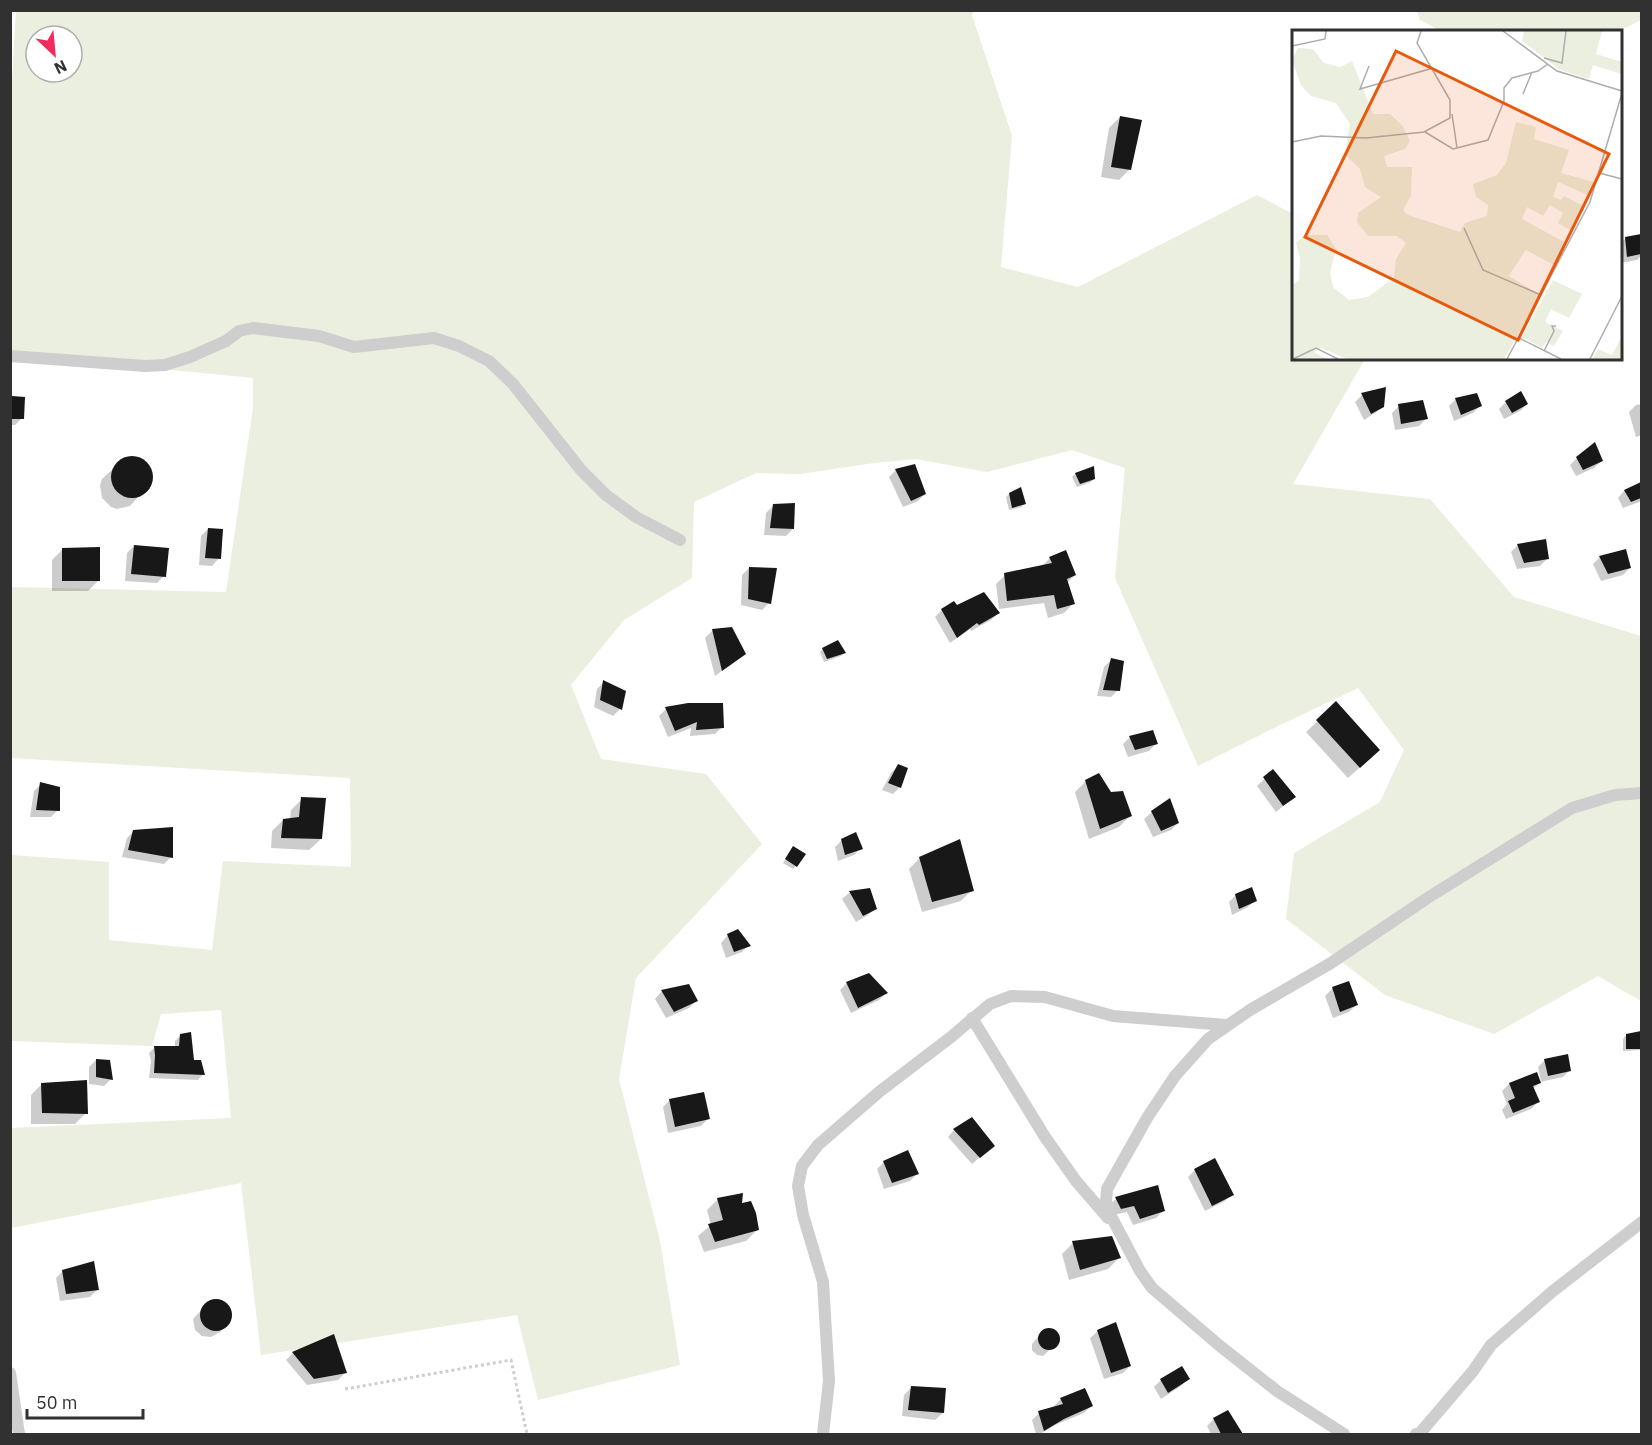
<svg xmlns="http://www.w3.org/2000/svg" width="1652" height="1445" font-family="'IBM Plex Sans',sans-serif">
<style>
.green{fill:#eaefdf;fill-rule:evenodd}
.shadow{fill:#0003}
.building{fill:#181818}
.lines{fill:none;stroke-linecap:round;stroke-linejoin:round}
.path{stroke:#cecece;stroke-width:3;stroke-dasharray:3 3;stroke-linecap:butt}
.street{stroke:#cecece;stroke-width:12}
.inset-road{fill:none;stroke:#adadad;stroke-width:1.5}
.view{fill:#e8590c;fill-opacity:0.15;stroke:#e8590c;stroke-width:3}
.inset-edge{fill:none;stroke:#313131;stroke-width:3}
</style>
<rect width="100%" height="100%" fill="#fff"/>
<g class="green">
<polygon points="1641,10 1641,20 1617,32 1441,31 1420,20 1417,11"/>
<path d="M 16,11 L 974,11 L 972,15 L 1012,136 L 1001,267 L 1078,287 L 1257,195 L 1293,214 L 1294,358 L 1365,359 L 1293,484 L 1430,499 L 1514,597 L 1641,636 L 1641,1001 L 1598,976 L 1494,1034 L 1385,995 L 1286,919 L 1294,853 L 1380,802 L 1404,750 L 1358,688 L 1278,726 L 1198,766 L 1115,578 L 1125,468 L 1072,450 L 987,472 L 916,459 L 874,463 L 800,474 L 756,473 L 694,502 L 692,578 L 624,620 L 571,685 L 601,759 L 706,774 L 762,844 L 636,978 L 619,1079 L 660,1241 L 680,1365 L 538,1400 L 517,1315 L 261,1355 L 241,1183 L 11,1228 L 10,1128 L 231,1118 L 221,1010 L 161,1014 L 152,1046 L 11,1041 L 11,855 L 109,862 L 109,940 L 212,950 L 223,861 L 351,867 L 350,778 L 11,758 L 11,587 L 226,592 L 253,408 L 253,378 L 11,354 L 10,116 ZM 36,36 L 72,36 L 72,72 L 36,72 Z"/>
</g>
<g class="shadow">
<polygon points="1120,117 1130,169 1119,180 1101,177 1109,128"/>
<polygon points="1642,236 1642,255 1637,260 1620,263 1620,244 1626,238"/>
<polygon points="1385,389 1383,406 1375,413 1364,420 1355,402 1362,395"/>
<polygon points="12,398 22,418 15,425 10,425 10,400"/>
<polygon points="1456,399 1480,406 1473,413 1454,421 1449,406"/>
<polygon points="1506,402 1527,404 1520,411 1504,419 1499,409"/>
<polygon points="1642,404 1642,435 1636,437 1629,412 1636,405"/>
<polygon points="1399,406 1426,419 1419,426 1395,430 1392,413"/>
<polygon points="137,458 148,465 152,478 150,484 130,506 117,509 111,507 102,498 100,485 102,479 124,459"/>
<polygon points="1577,458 1601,461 1594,468 1576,476 1570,465"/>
<polygon points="1093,468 1094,479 1091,482 1077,487 1072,477 1075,474"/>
<polygon points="896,470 925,494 918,501 903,507 889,477"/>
<polygon points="1642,484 1642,501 1623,508 1618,498 1624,491"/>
<polygon points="1009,494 1024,504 1021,507 1009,510 1006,497"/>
<polygon points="773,506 793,529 786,536 764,535 766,513"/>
<polygon points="208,529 219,558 212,566 199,565 201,536"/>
<polygon points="1518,545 1547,559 1540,566 1517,569 1511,552"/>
<polygon points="134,546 164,576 157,583 125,581 127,553"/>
<polygon points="63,549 99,580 88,591 52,591 52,560"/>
<polygon points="1065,552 1075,575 1067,583 1073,604 1064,613 1048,618 1044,603 999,609 996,584 1005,575 1041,567 1050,558"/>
<polygon points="1600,557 1630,568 1623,575 1601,581 1593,564"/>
<polygon points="749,568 769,603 762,610 741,605 742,575"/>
<polygon points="956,607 998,613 991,620 971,631 970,629 950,643 935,617 942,610"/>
<polygon points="731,628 744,654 715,676 705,638 712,631"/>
<polygon points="823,649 844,653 841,656 824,662 820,652"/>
<polygon points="1111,660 1118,690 1111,697 1097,696 1104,667"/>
<polygon points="604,682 620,709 613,716 594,707 597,689"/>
<polygon points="1336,704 1367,761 1348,778 1306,732"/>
<polygon points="688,705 722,727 715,734 690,736 691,728 668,737 659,716 666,709"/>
<polygon points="1130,737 1156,744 1149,751 1128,757 1123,744"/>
<polygon points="898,766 900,787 893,794 882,790 891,773"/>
<polygon points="1273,771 1294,797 1276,812 1257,786"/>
<polygon points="1086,781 1110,794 1130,816 1119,827 1089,839 1075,792"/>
<polygon points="41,784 58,810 51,817 30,817 34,791"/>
<polygon points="302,799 321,839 309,850 271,848 272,831 283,820 290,819 291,810"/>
<polygon points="1152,812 1178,823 1171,830 1153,837 1144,819"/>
<polygon points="134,831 171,857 164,864 122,857 127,838"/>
<polygon points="842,840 861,848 854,855 838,861 835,847"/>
<polygon points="791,851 796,866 793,869 783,863"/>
<polygon points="920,858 972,890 961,901 922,912 909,869"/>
<polygon points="869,890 876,908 868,915 856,922 842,899 849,893"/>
<polygon points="1236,895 1255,900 1248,907 1232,915 1229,902"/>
<polygon points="728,935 749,945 742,952 726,958 721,943"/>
<polygon points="847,983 886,993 879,1000 851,1013 840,990"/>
<polygon points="1349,983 1356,1005 1349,1012 1333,1018 1325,996 1332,989"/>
<polygon points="689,986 696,1001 689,1008 666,1018 655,999 661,992"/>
<polygon points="1642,1033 1642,1050 1623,1051 1623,1039 1626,1035"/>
<polygon points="181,1035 193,1061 203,1074 198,1080 149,1078 151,1061 149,1053 154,1048 175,1047 175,1041"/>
<polygon points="96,1060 111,1079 104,1086 89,1084 89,1067"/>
<polygon points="1545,1060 1570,1070 1563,1077 1540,1082 1533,1089 1538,1102 1531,1109 1506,1119 1502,1110 1507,1104 1502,1091 1509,1084 1541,1081 1538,1067"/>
<polygon points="42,1084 86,1113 75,1124 31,1124 31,1095"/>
<polygon points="670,1100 708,1119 701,1126 668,1133 663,1107"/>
<polygon points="954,1130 993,1146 972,1164 948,1137"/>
<polygon points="884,1162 917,1174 910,1181 884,1189 877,1169"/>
<polygon points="1195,1170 1232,1194 1225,1201 1205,1211 1188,1177"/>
<polygon points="718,1199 741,1204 757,1230 746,1241 704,1252 698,1236 711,1225 707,1210"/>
<polygon points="1116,1199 1163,1211 1156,1218 1133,1225 1127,1212 1113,1215 1109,1205"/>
<polygon points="1073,1243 1119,1258 1108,1269 1069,1280 1062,1254"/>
<polygon points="63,1271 97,1290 90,1297 60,1301 56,1278"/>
<polygon points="211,1300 224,1303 227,1306 231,1315 227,1324 220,1332 211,1337 202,1336 195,1330 193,1319"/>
<polygon points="1053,1330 1057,1333 1058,1342 1043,1356 1037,1355 1032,1350 1032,1344 1043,1331"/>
<polygon points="1098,1331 1130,1366 1123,1373 1104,1379 1090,1338"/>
<polygon points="333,1336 345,1373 338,1380 307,1385 286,1360 293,1353"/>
<polygon points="1181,1368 1188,1379 1181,1386 1161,1399 1154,1387 1161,1380"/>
<polygon points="911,1388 943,1413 935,1420 902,1416 904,1395"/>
<polygon points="1061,1399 1091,1406 1084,1413 1055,1425 1040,1434 1036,1434 1032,1420 1039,1413 1055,1408 1054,1406"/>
<polygon points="1227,1412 1241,1434 1211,1434 1207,1426 1214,1419"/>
</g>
<g class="building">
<polygon points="1120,116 1142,120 1131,170 1111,167"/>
<polygon points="1641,234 1641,254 1627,257 1625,237"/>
<polygon points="1386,387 1384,407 1371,414 1361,393"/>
<polygon points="1521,391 1528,404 1512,413 1505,401"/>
<polygon points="1477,393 1482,406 1461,415 1455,398"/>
<polygon points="12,396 25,397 24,419 12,419"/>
<polygon points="1423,400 1428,419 1401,424 1398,404"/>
<polygon points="1595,442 1603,461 1583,470 1576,457"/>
<circle cx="132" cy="477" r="21"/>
<polygon points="915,464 926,494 911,501 895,469"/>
<polygon points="1094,466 1095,479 1080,484 1075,473"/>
<polygon points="1641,482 1641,498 1631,502 1624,490"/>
<polygon points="1021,487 1026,504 1012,508 1009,493"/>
<polygon points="795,503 794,529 770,528 773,504"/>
<polygon points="208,528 223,529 221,559 205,558"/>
<polygon points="1546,539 1549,559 1524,563 1517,544"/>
<polygon points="134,545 169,548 166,577 131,574"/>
<polygon points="100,547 100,581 62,581 62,548"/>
<polygon points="1626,549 1631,568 1608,574 1599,556"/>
<polygon points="1066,550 1076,575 1067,579 1075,604 1057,609 1054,595 1007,601 1004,573 1052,563 1049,557"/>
<polygon points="749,567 777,568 771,604 748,599"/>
<polygon points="984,592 1000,613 979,625 977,623 957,638 941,609 954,601 957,605"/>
<polygon points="732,627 746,654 722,671 712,629"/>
<polygon points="838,640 846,653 827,659 822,648"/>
<polygon points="1111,658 1124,661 1120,691 1103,690"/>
<polygon points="603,680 626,691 622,710 600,700"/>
<polygon points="1336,701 1380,750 1360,768 1316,720"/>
<polygon points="688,703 723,703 724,728 696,730 697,722 675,731 665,707"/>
<polygon points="1153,730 1158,744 1135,750 1129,736"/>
<polygon points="898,764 908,768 901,788 888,783"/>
<polygon points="1273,769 1296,797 1283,806 1263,777"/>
<polygon points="1099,773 1111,792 1123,791 1132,816 1100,829 1085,780"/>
<polygon points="40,782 60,787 60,811 36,810"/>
<polygon points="301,797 326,798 322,839 281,838 283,819 299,817"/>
<polygon points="1170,798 1179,823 1161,831 1151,811"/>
<polygon points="173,827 173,858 128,850 133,830"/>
<polygon points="856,832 863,849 845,855 841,839"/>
<polygon points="960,839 974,891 932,902 919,857"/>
<polygon points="793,846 806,854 797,867 785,859"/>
<polygon points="1252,887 1257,901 1239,909 1235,894"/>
<polygon points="870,888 877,909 863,916 849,891"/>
<polygon points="738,929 751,946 734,952 727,934"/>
<polygon points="869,973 888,993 858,1008 846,982"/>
<polygon points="1349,981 1358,1005 1340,1012 1332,987"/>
<polygon points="689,984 698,1001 674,1012 661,990"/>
<polygon points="1641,1031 1641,1049 1626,1049 1626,1034"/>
<polygon points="191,1032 194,1060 201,1060 205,1075 154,1073 155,1055 154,1046 179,1046 180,1034"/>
<polygon points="1568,1054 1571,1071 1548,1076 1544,1059"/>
<polygon points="96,1059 110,1060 113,1080 96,1077"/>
<polygon points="1537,1072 1541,1083 1533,1086 1540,1102 1513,1113 1508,1101 1515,1098 1509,1083"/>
<polygon points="87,1080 88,1114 42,1113 41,1083"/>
<polygon points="704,1092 710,1119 675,1127 669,1099"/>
<polygon points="972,1117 995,1146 980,1158 953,1129"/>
<polygon points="908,1150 919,1174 892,1183 883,1161"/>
<polygon points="1215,1158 1234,1195 1212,1206 1194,1169"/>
<polygon points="1158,1185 1165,1211 1140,1219 1134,1206 1121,1209 1115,1197"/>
<polygon points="743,1193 742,1203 751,1201 756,1213 759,1230 715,1242 708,1224 723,1220 717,1198"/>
<polygon points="1112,1236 1121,1258 1080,1270 1072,1241"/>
<polygon points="94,1261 99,1290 66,1294 62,1270"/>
<circle cx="216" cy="1315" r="16"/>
<polygon points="1116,1322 1131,1366 1111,1373 1097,1330"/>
<circle cx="1049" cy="1339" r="11"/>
<polygon points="334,1334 347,1373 314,1379 292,1352"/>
<polygon points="1182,1366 1190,1379 1168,1393 1160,1379"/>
<polygon points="911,1386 946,1388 944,1413 908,1410"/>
<polygon points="1085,1388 1093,1406 1064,1419 1044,1431 1038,1411 1063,1404 1060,1398"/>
<polygon points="1228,1410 1243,1434 1221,1434 1213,1418"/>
</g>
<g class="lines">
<polyline class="path" points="345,1389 511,1360 527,1434"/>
<g class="street">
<polyline points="10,356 145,366 165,365 190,357 226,341 239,331 253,328 319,336 354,347 434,338 459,346 489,361 513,384 581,470 606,495 636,517 680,540"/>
<polyline points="972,1018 1045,1137 1076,1181 1108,1218"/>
<polyline points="10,1373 19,1434"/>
<polyline points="823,1434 829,1381 823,1282 803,1215 798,1186 802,1166 818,1145 879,1092 951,1037 990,1004 1011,996 1045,997 1113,1016 1226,1025"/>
<polyline points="1344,1434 1277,1391 1220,1346 1152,1288 1140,1271 1112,1218 1106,1202 1107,1189 1147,1118 1175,1076 1208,1039 1250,1010 1331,963 1429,897 1572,808 1615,795 1642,793"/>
<polyline points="1416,1434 1420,1433 1473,1371 1491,1345 1553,1291 1642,1222"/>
</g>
</g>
<g transform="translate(1292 30)">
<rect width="330" height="330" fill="#fff"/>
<path d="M 232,1 L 310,1 L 304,24 L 330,32 L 330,44 L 301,35 L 297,49 L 268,40 L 230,11 ZM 6,18 L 21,19 L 32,33 L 48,37 L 60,31 L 81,84 L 98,84 L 110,95 L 118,111 L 113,119 L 92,126 L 95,137 L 120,137 L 119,166 L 111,180 L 116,185 L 168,202 L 173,193 L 195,186 L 196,175 L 184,167 L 181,154 L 205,145 L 214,133 L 224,92 L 244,97 L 242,109 L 277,120 L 269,143 L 302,152 L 298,166 L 266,152 L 261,167 L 269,170 L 272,166 L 293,177 L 280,201 L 266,193 L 271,183 L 258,175 L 251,186 L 235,177 L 230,189 L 272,212 L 262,235 L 234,220 L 219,242 L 217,246 L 248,265 L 212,329 L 55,329 L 29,318 L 22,322 L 35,329 L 0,329 L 0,255 L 7,251 L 8,228 L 4,213 L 13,205 L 35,205 L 44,219 L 38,243 L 41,257 L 57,270 L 76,267 L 102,248 L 104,229 L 114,213 L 105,206 L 76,206 L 65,192 L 66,183 L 89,167 L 73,157 L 68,139 L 53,124 L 58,94 L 44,73 L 19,66 L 9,55 L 0,30 ZM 261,250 L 290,264 L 277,288 L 259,279 L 253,292 L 271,301 L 262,316 L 254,312 L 250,318 L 230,307 ZM 330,306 L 329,329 L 301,329 L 306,319 L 320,325 Z" fill="#eaefdf"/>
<path class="inset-road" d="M 211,1 L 265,41 L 330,61M 0,16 L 33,9 L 34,1M 252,28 L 270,33 L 274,1M 77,36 L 68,59 L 141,38M 231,64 L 240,42M 160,84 L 165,118M 133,102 L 161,119 L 196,110 L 212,71 L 212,58 L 220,48 L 246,41 L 256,34M 0,112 L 29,106 L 74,108 L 132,102 L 158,88 L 158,70 L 125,13 L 129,1M 307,143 L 330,149M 172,198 L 191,240 L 249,265M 227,308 L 269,329M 252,321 L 262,301 L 260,296 L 264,296M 1,329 L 24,318 L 46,329M 215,329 L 298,172 L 330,63M 298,329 L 330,266"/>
<path class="view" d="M 104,21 L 317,124 L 226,310 L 13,207 Z"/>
<rect width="330" height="330" class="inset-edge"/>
</g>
<rect width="1652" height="1445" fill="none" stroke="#313131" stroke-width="24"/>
<g transform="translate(54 54) rotate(154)"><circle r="28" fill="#ffffff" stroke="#adadad" stroke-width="1.5"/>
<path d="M0-4.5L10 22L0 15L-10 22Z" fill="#f12b5b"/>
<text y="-9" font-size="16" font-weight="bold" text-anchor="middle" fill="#313131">N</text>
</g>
<path d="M27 1409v9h116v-9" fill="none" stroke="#313131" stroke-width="3"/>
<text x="36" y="1409" font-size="18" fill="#313131" stroke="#ffffff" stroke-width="4.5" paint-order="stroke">50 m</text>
</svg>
